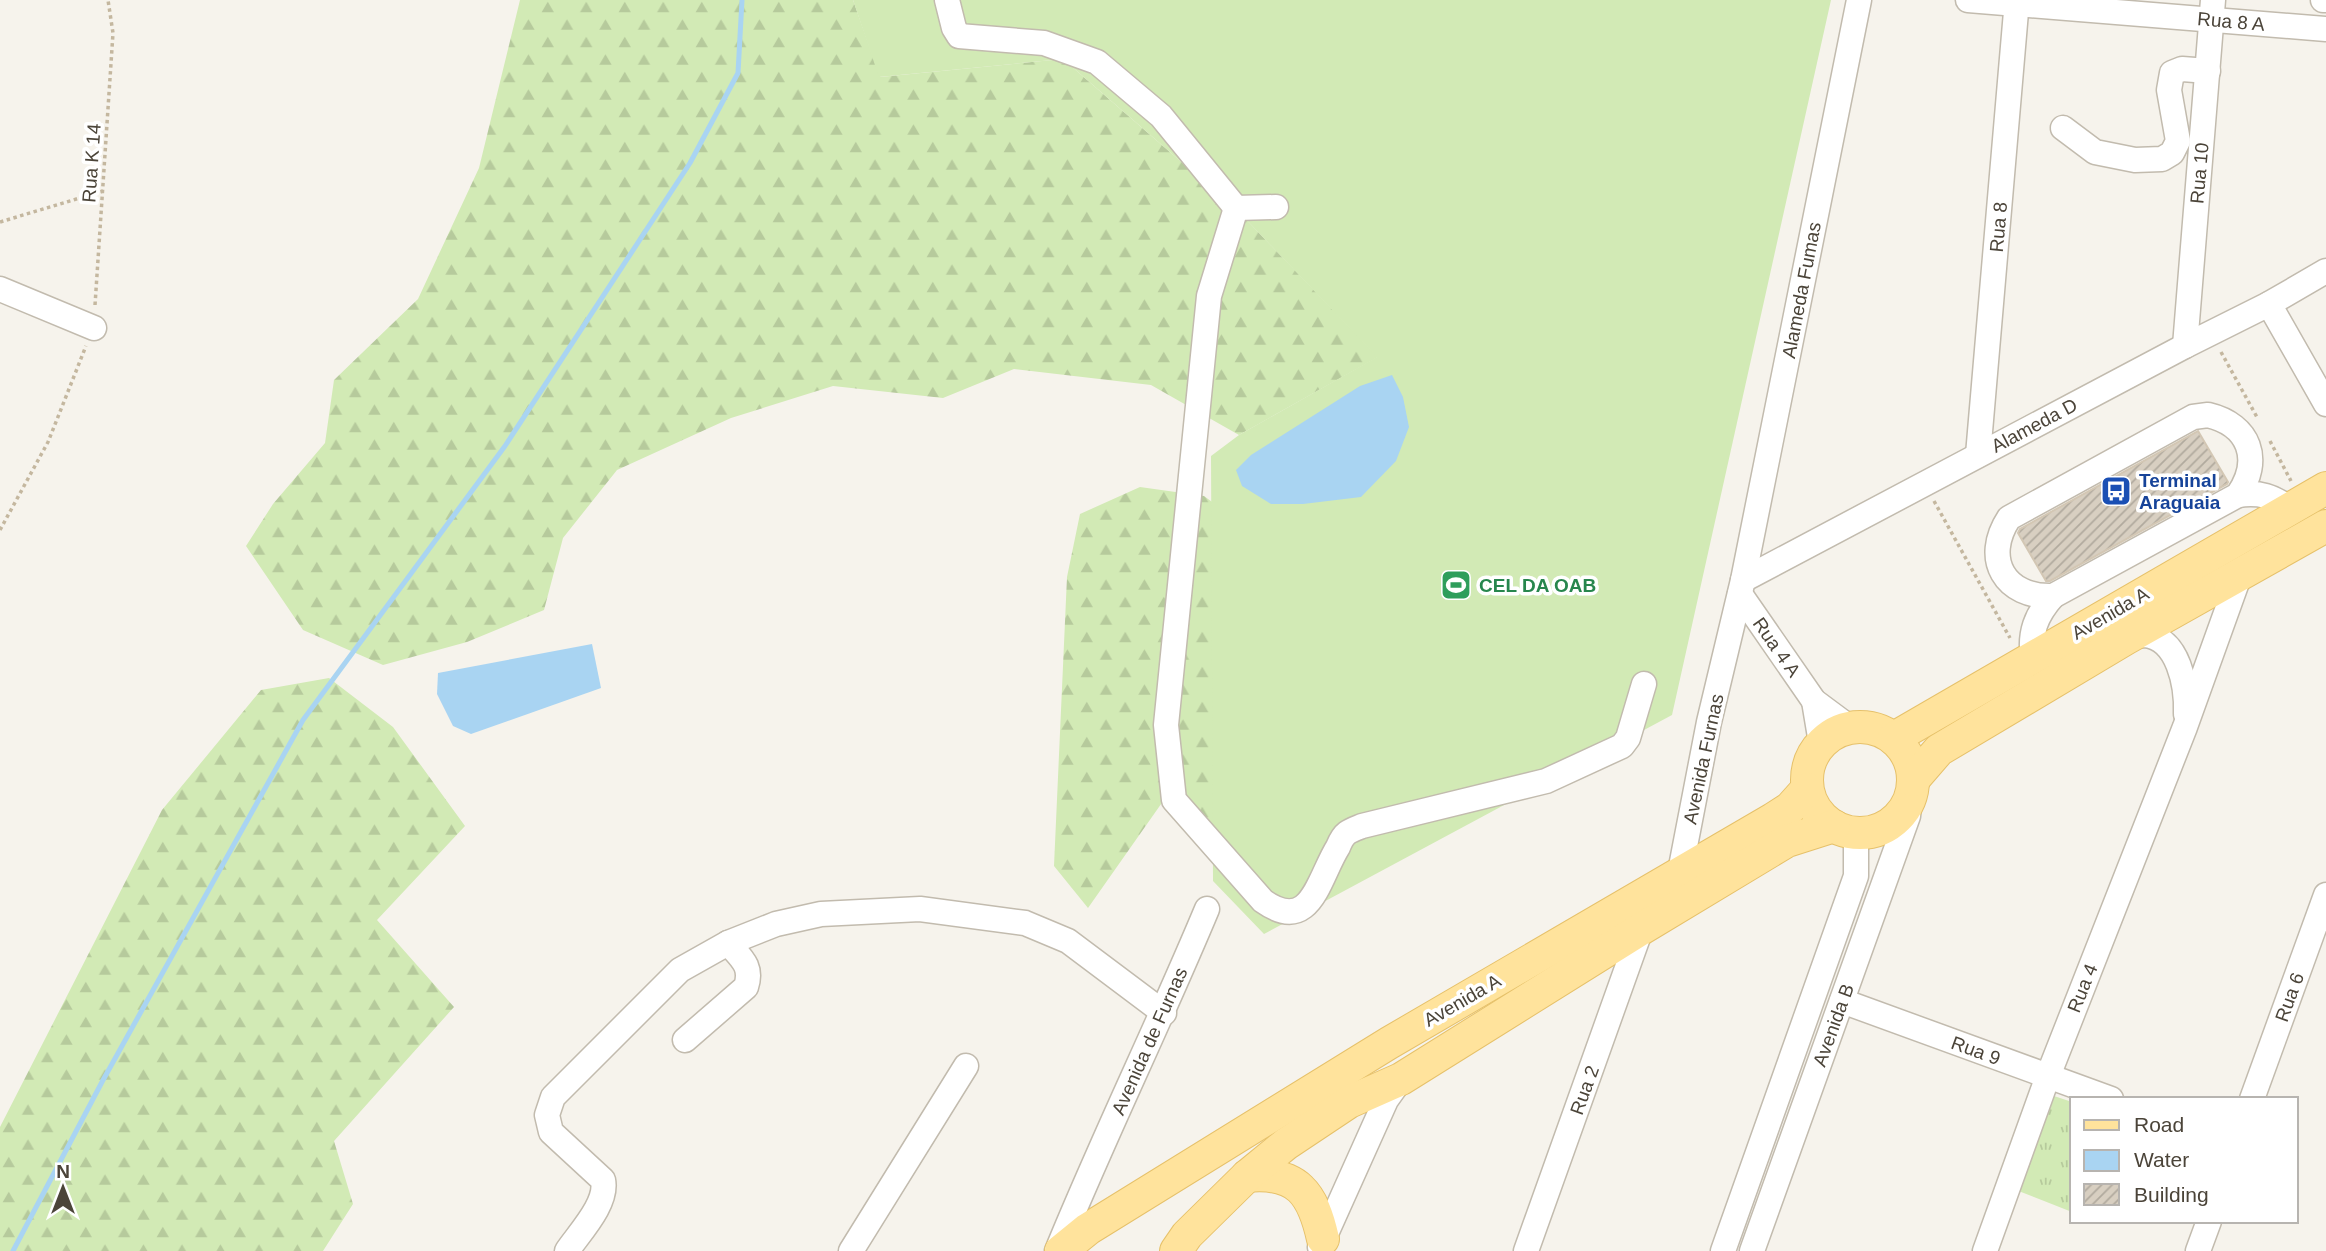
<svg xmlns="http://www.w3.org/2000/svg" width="2326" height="1251" font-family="Arial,sans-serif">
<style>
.forest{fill:url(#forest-firs)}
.park{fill:url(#park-tufts)}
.pitch{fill:#d2eab5}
.water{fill:#a9d4f2}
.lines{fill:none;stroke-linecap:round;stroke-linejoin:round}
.stream{stroke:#a9d4f2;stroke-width:5}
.building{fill:url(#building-hatch);stroke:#d3c7b4;stroke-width:2}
.minor-casing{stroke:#c2bbae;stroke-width:27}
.major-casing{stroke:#e6c16a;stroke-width:34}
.path{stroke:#c4b79f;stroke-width:3.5;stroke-dasharray:3.5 3.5;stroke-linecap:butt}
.minor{stroke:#fff;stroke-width:24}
.major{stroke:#ffe39c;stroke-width:32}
.labels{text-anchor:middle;stroke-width:7;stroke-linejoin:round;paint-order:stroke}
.street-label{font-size:19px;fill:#4b4439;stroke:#fff}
.transit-label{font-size:19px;font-weight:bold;fill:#164399;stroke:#fff;text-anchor:start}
.leisure-label{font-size:19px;font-weight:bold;fill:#27864d;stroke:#fff;text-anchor:start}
</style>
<defs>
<pattern id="forest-firs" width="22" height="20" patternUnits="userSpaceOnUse" patternTransform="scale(1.75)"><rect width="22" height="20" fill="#d2eab5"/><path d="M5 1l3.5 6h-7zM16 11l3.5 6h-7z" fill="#b6ca9c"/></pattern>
<pattern id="park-tufts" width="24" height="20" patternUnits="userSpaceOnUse" patternTransform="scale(1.75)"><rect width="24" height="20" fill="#d2eab5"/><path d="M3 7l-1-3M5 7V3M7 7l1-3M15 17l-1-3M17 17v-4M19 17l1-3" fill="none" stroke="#b6ca9c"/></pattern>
<pattern id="building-hatch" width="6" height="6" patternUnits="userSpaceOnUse" patternTransform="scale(1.75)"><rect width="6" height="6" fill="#d8cfc1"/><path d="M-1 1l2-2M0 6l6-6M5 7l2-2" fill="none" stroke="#b1aa9e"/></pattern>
</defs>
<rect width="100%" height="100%" fill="#f6f3ec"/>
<g class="forest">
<polygon points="520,0 853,0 880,77 1063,59 1240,213 1378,357 1239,435 1151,385 1014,369 943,398 833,386 731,418 617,470 563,538 544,610 467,642 383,665 303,630 246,546 273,504 325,443 334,380 418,299 479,168"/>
<polygon points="1140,487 1204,496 1344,599 1236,867 1166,797 1088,908 1054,866 1067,577 1080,514"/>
<polygon points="329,678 393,727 465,826 377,920 454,1007 334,1141 353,1204 323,1251 0,1251 0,1127 162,810 261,690"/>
</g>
<polygon class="park" points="2051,1095 2072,1102 2072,1212 2016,1190"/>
<polygon class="pitch" points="853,0 1831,0 1672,715 1264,934 1213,881 1211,456 1239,435 1377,357 1240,213 1063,59 879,77"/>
<g class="water">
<polygon points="1392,375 1403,397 1409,427 1396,461 1361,497 1303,504 1271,504 1242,486 1236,470 1251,455 1360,386"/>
<polygon points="592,644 601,688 471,734 453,726 437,694 438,673"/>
</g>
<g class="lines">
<polyline class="stream" points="13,1251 102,1082 303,720 505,446 690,163 738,73 742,0"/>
</g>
<polygon class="building" points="2198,431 2228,482 2227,484 2050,581 2046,581 2018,533 2020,529"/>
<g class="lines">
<g class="minor-casing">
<g id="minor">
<polyline points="947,0 954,28 959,36 1044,43 1097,62 1161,116 1236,208 1276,207"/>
<polyline points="1968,0 2326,29"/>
<polyline points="2323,0 2326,0"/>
<polyline points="2063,128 2095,152 2135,160 2162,159 2172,153 2178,141 2169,90 2172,73 2182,69 2208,71"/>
<path d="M 1236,208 L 1209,296 L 1166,725 L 1174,800 L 1263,901 C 1311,935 1318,879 1338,847 C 1340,842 1343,836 1347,833 C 1351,830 1357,828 1362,826 L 1546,781 L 1622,746 L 1628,738 L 1644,684"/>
<polyline points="0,289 94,328"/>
<polyline points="2269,304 2326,404"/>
<polyline points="2185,346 2213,0"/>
<path d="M 2208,415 C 2250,425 2262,460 2238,495 L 2053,596 C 2005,598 1982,559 2009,518 L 2193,417 Z"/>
<polyline points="1978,455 2017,0"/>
<path d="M 2238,495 C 2260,492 2273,496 2290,509"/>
<polyline points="1743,580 2185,346 2269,304 2326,271"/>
<polyline points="1740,594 1814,701 1849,727"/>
<path d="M 2127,638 C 2132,637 2139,635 2144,635 C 2179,637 2187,687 2186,714"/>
<path d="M 2033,658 C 2029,633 2036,615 2053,596"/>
<polyline points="1814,701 1821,743"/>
<polyline points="1672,884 1680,872 1709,722 1743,580 1859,0"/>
<polyline points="1842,1001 2111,1099"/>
<path d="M 685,1040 L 746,987 C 753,966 741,958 728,943"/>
<polyline points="2252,1099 2326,895"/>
<polyline points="1320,1247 1386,1100 1401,1079"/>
<path d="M 567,1251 C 580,1232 608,1203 603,1180 L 551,1132 L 547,1115 L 553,1097 L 680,970 L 728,943 L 776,924 L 821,914 L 920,909 L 1025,923 L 1068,941 L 1164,1013"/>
<polyline points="851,1251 966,1066"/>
<path d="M 1057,1251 C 1104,1136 1159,1024 1207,909"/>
<polyline points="1526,1251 1641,929 1645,923"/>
<polyline points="1723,1251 1856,876 1856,833"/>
<polyline points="1752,1251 1908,816 1910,798"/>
<polyline points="1985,1251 2048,1076 2185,727 2240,574"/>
<polyline points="2198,1251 2209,1221"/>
</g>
</g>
<g class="major-casing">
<g id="major">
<circle cx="1860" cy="780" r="53"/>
<polyline points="1894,738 2326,488"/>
<polyline points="1913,780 1939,750 2127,638 2326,526"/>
<path d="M 1247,1176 C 1298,1171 1313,1194 1323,1239"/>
<polyline points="1061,1251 1088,1229 1389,1043 1773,819 1790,808 1807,789"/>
<polyline points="1176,1251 1187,1235 1247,1176 1286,1144 1349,1102 1401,1079 1641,929 1787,841 1834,826"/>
</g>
</g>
<g class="path">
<polyline points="0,222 103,191"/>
<polyline points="95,305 113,33 108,0"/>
<polyline points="2221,352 2258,419"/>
<polyline points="2270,441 2291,481"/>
<polyline points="1934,501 2010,638"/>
<polyline points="0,530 48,442 86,346"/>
</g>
<use href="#minor" class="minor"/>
<use href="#major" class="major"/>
</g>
<defs>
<g id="bus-square" transform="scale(1.575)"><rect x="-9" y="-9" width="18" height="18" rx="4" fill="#1a4fb4" stroke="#fff"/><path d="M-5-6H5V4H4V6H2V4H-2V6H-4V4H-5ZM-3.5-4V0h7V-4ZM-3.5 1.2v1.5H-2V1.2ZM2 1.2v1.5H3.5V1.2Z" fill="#fff"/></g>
<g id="stadium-square" transform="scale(1.575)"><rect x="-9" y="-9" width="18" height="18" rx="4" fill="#2e9e5b" stroke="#fff"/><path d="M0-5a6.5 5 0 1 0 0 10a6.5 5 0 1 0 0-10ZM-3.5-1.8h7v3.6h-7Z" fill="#fff"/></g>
</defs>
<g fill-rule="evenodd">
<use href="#bus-square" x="2116" y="491"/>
<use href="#stadium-square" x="1456" y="585"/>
</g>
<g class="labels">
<g class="street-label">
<text transform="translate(2231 21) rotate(5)" y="7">Rua 8 A</text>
<text transform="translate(91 163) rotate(-86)" y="7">Rua K 14</text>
<text transform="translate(2199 173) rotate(-85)" y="7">Rua 10</text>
<text transform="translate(1998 227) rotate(-85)" y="7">Rua 8</text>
<text transform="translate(1801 290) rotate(-79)" y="7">Alameda Fumas</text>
<text transform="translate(2034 425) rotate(-28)" y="7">Alameda D</text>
<text transform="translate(2110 613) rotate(-30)" y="7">Avenida A</text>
<text transform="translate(1777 647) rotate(55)" y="7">Rua 4 A</text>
<text transform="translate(1703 759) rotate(-78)" y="7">Avenida Furnas</text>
<text transform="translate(2082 988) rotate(-68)" y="7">Rua 4</text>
<text transform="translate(2289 997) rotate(-70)" y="7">Rua 6</text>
<text transform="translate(1462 1000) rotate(-30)" y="7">Avenida A</text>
<text transform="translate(1833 1025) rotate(-70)" y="7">Avenida B</text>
<text transform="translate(1149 1041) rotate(-66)" y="7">Avenida de Furnas</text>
<text transform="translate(1976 1050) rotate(20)" y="7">Rua 9</text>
<text transform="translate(1584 1090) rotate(-70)" y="7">Rua 2</text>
</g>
<g class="transit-label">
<text x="2139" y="487">Terminal<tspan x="2139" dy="22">Araguaia</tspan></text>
</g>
<g class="leisure-label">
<text x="1479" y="592">CEL DA OAB</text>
</g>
</g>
<rect x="2070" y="1097" width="228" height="126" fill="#ffffff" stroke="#b7b4b0" stroke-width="2"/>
<rect x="2084" y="1120" width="35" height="10" fill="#ffe39c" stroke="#b7b4b0" stroke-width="2"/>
<text x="2134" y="1132" font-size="21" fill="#4b4439">Road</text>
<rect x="2084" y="1150" width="35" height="21" fill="#a9d4f2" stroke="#b7b4b0" stroke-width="2"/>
<text x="2134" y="1167" font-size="21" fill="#4b4439">Water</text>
<rect x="2084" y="1184" width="35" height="21" fill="url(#building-hatch)" stroke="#b7b4b0" stroke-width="2"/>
<text x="2134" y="1202" font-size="21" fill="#4b4439">Building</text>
<g transform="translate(63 1188)" stroke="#ffffff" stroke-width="5" paint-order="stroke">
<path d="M0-5L12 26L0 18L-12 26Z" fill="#4b4439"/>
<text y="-10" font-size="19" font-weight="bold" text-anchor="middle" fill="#4b4439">N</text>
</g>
</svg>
